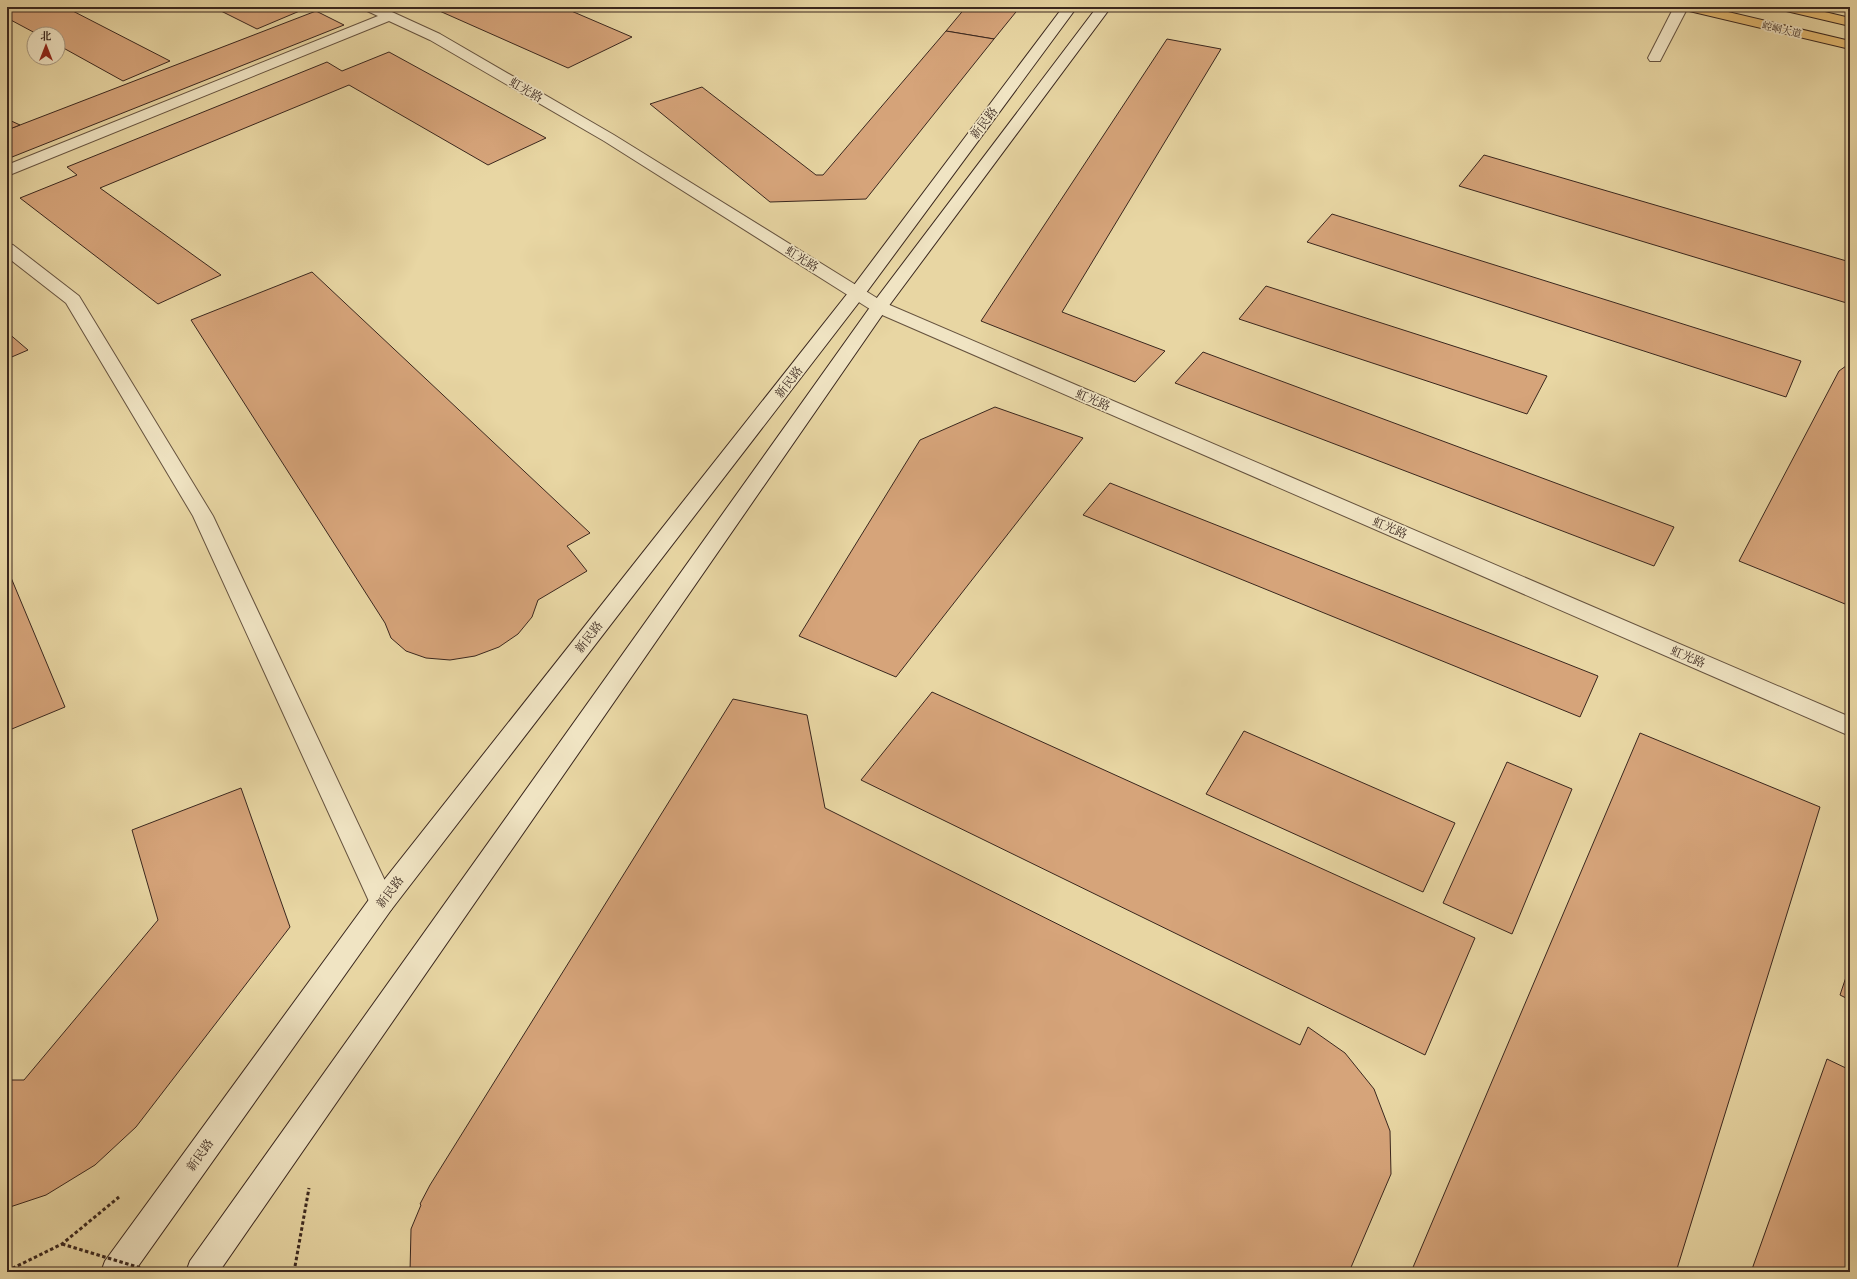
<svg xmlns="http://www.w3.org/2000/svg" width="1857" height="1279" font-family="'Old Standard TT','Noto Serif SC',serif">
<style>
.building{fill:#d6a47a;stroke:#3a271e}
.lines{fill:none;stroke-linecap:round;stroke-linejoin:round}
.lane-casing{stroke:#66533f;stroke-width:2}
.street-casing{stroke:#66533f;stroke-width:2}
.secondary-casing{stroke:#3a271e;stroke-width:2}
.primary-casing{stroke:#3a271e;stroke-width:2}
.path{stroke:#3a271e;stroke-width:3;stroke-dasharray:3.5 2.5;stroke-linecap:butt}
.lane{fill:#f0e4c3;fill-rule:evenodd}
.street{fill:#f0e4c3;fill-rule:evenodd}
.secondary{fill:#f0e4c3;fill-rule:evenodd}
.primary{fill:#e4bb72;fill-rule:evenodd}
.path-bridge{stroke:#3a271e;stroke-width:3;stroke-dasharray:3.5 2.5;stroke-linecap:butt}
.labels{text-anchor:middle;stroke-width:3.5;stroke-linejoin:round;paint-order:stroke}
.far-street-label{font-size:10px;fill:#3a271e;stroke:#f0e4c3}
.street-label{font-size:12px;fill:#3a271e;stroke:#f0e4c3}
</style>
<rect width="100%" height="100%" fill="#e8d6a3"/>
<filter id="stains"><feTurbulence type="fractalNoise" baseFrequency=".005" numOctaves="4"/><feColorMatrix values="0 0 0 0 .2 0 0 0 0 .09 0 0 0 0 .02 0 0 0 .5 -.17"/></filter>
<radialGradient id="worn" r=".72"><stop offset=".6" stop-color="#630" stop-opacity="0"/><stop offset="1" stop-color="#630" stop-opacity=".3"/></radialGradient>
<g class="building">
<polygon points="7,7 65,7 170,61 123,81 58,45 58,34 37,34 7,18"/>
<polygon points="213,7 297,7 302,10 257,29"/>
<polygon points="439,7 562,7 632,37 568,68 435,9"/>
<polygon points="966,7 1020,7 994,39 946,31"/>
<polygon points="316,11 344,25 7,159 7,130"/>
<polygon points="946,31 994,39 866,199 770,202 650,104 702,87 816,175 823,175"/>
<polygon points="1167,39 1221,49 1062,312 1165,351 1135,382 981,321"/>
<polygon points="389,52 546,138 488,165 349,85 100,188 221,275 158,304 20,198 77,175 67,167 327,62 342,71"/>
<polygon points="7,119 20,125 7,130"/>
<polygon points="1484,155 1850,262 1850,304 1459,186"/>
<polygon points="1332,214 1801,361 1786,397 1307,242"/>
<polygon points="312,272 590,533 567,546 587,571 538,600 532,617 518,634 499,647 475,656 450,660 426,658 406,651 391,638 385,623 191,320"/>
<polygon points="1266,286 1547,376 1527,414 1239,319"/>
<polygon points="7,332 28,350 7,359"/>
<polygon points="1203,352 1674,527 1654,566 1175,383"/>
<polygon points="1850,363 1850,606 1739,561 1839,371"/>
<polygon points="995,407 1083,438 896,677 799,636 920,440"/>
<polygon points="1110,483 1598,676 1580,717 1083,515"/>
<polygon points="7,568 65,707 7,731"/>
<polygon points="932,692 1475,938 1425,1055 861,780"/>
<polygon points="733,699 807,715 825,808 1300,1045 1308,1027 1345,1053 1374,1089 1390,1131 1391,1174 1349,1272 410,1272 411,1229 421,1205 420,1204 430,1185"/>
<polygon points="1244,731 1455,823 1423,892 1206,794"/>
<polygon points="1640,733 1820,807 1676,1272 1411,1272"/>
<polygon points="1507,762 1572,789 1512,934 1443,903"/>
<polygon points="241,788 290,927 136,1127 95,1165 46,1195 7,1208 7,1080 24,1080 158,920 132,830"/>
<polygon points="1850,965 1850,1000 1840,995"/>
<polygon points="1827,1059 1850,1070 1850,1272 1751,1272"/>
</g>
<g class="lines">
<g class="lane-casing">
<polygon id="lane" points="1674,7 1688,7 1660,61 1650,61 1648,58"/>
</g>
<g class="street-casing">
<g id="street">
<polygon points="363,7 381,7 440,34 614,135 885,303 1850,717 1850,736 873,311 604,141 430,40 389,21 7,176 7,165 378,16 365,10"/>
<polygon points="7,244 13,245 79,296 213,516 395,902 391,910 382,913 373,910 193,516 66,303 7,257"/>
</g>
</g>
<g class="secondary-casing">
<g id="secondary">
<polygon points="1063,7 1077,7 863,297 391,910 134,1272 101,1272 105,1261 373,894 851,289"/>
<polygon points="1097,7 1111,7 885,311 219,1272 186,1272 190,1261 873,303"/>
</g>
</g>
<g class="primary-casing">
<g id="primary">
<polygon points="1683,7 1707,7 1850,41 1850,49 1685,10"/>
<polygon points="1780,7 1804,7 1850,18 1850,26 1782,10"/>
</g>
</g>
<g class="path">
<polyline points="7,1271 62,1244 119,1197"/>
<polyline points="294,1272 309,1188"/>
</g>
<use href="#lane" class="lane"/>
<use href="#street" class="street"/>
<use href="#secondary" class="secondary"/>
<use href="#primary" class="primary"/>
<polyline class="path-bridge" points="62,1244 154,1272"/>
</g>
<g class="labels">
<g class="far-street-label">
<text transform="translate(1782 29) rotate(13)" y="4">崆峒大道</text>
</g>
<g class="street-label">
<text transform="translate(526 90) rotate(30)" y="4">虹光路</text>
<text transform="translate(984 123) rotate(-53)" y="4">新民路</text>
<text transform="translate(802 259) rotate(32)" y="4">虹光路</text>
<text transform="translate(789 382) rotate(-52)" y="4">新民路</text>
<text transform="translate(1093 400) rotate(23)" y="4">虹光路</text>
<text transform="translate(1390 528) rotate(23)" y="4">虹光路</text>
<text transform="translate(589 637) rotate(-52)" y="4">新民路</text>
<text transform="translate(1688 657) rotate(23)" y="4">虹光路</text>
<text transform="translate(390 892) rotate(-53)" y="4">新民路</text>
<text transform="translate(200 1155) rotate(-54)" y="4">新民路</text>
</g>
</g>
<rect width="1857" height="1279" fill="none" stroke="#e8d6a3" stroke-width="24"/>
<rect x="8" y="8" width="1841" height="1263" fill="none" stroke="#3a271e" stroke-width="2"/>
<rect x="12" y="12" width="1833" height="1255" fill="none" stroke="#3a271e"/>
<g transform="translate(46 46)"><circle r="19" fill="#f0e4c3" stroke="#a79881"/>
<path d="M0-3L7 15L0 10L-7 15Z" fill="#8f2418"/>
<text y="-6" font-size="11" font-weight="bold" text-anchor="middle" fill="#3a271e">北</text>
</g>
<rect width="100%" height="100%" filter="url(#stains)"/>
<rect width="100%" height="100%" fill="url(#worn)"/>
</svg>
